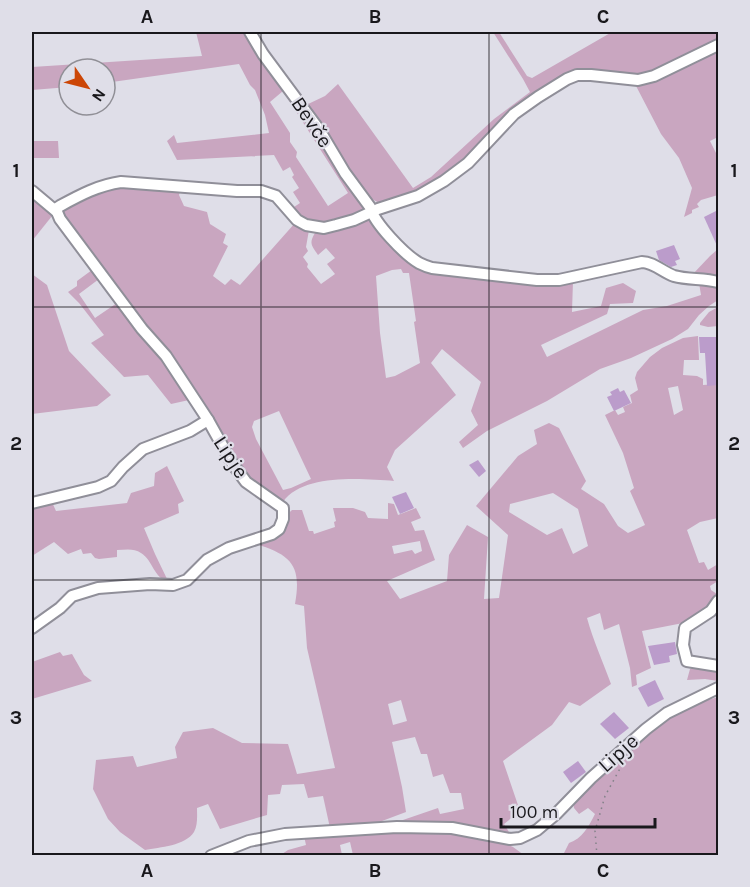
<svg xmlns="http://www.w3.org/2000/svg" width="750" height="887" font-family="Karla,sans-serif">
<style>
.green{fill:#c9a6c0;fill-rule:evenodd}
.building{fill:#bb9ccb}
.lines{fill:none;stroke-linecap:round;stroke-linejoin:round}
.street-casing{stroke:#908f99;stroke-width:14}
.path{stroke:#838289;stroke-width:1.5;stroke-dasharray:1.5 4.5;stroke-linecap:butt}
.street{stroke:#fff;stroke-width:10}
.grid{fill:none;stroke:#19181c;stroke-width:1.5;stroke-opacity:0.55}
.labels{text-anchor:middle;stroke-width:4.5;stroke-linejoin:round;paint-order:stroke}
.street-label{font-size:21px;fill:#19181c;stroke:#dfdee8}
.neatline{fill:none;stroke:#19181c;stroke-width:2}
.grid-label{font-size:20px;text-anchor:middle;font-weight:bold;fill:#19181c}
</style>
<rect width="100%" height="100%" fill="#dfdee8"/>
<g class="green">
<path d="M 196,32 L 247,32 L 370,209 L 326,224 L 307,223 L 291,209 L 300,203 L 293,192 L 299,188 L 292,177 L 294,175 L 290,167 L 283,171 L 274,155 L 177,160 L 167,141 L 174,135 L 177,143 L 269,133 L 265,115 L 255,90 L 250,85 L 239,64 L 105,83 L 105,69 L 69,69 L 69,87 L 32,90 L 32,67 L 202,56 ZM 283,91 L 348,193 L 328,206 L 296,157 L 297,152 L 290,142 L 290,133 L 270,102 Z"/>
<polygon points="493,32 499,32 527,76 532,78 612,32 718,32 718,40 667,66 634,77 573,73 461,163 440,178 423,189 410,194 379,203 372,199 359,185 306,105 325,96 338,84 413,188 431,177 494,119 530,92 523,79"/>
<polygon points="718,47 718,137 710,141 718,157 718,195 701,200 697,204 699,207 692,210 692,213 684,217 692,188 679,158 661,134 635,84"/>
<polygon points="32,141 58,141 59,158 33,158 32,162"/>
<path d="M 125,186 L 180,191 L 179,195 L 184,206 L 207,212 L 210,224 L 226,234 L 223,243 L 228,246 L 213,276 L 225,285 L 231,279 L 240,285 L 295,223 L 309,230 L 306,247 L 308,251 L 303,257 L 308,264 L 307,267 L 321,284 L 335,274 L 327,264 L 335,258 L 326,248 L 318,255 C 311,245 309,243 315,233 L 368,218 L 374,222 L 411,261 L 573,281 L 572,312 L 601,306 L 606,288 L 623,283 L 636,291 L 633,303 L 610,304 L 607,314 L 541,345 L 547,357 L 643,310 L 667,306 L 701,295 L 699,283 L 718,286 L 718,300 L 709,306 L 699,315 L 688,329 L 672,339 L 631,358 L 600,369 L 547,401 L 487,431 L 463,448 L 459,442 L 478,425 L 471,411 L 481,382 L 442,349 L 431,363 L 456,395 L 395,450 L 387,467 L 394,481 C 363,479 303,473 283,502 L 250,483 L 149,331 L 61,211 L 88,194 ZM 401,269 L 403,273 L 409,273 L 416,321 L 414,322 L 420,363 L 395,376 L 386,378 L 380,333 L 376,276 L 392,270 ZM 279,411 L 311,479 L 291,488 L 283,490 L 256,439 L 252,427 L 254,421 Z"/>
<polygon points="32,195 50,213 52,216 32,241"/>
<polygon points="718,249 718,280 692,275 710,256"/>
<polygon points="92,270 99,279 79,294 95,318 117,303 163,358 189,400 171,404 148,375 124,377 91,343 104,335 79,303 68,292 77,286 77,281"/>
<polygon points="32,274 47,285 69,351 111,395 97,406 32,414"/>
<polygon points="718,307 718,326 708,327 700,325 700,323 709,312"/>
<path d="M 698,336 L 699,360 L 684,360 L 683,375 L 697,376 L 703,379 L 703,385 L 718,384 L 718,518 L 700,522 L 687,530 L 699,563 L 704,562 L 708,570 L 718,564 L 718,581 L 710,586 L 711,590 L 717,594 L 717,599 L 714,603 L 697,616 L 683,623 L 642,631 L 651,668 L 636,675 L 637,685 L 632,687 L 630,668 L 619,624 L 604,630 L 600,613 L 587,618 C 593,640 603,662 611,684 L 580,706 L 569,702 L 552,725 L 503,761 L 520,811 L 504,824 L 509,832 L 499,833 L 396,826 L 400,821 L 438,808 L 440,814 L 464,809 L 461,793 L 450,793 L 443,774 L 433,777 L 427,754 L 421,754 L 415,737 L 392,742 L 402,787 L 406,812 L 382,821 L 382,826 L 330,828 L 323,796 L 308,798 L 304,784 L 282,785 L 280,794 L 268,795 L 267,815 L 220,829 L 208,804 L 197,808 C 197,815 198,825 194,832 C 185,846 160,847 145,850 L 120,832 L 108,819 L 93,789 L 96,760 L 133,756 L 137,767 L 177,758 L 175,747 L 183,732 L 213,728 L 242,743 L 288,744 L 297,774 L 335,768 L 307,648 L 304,606 L 295,604 C 302,565 291,555 256,544 L 292,510 L 302,510 L 309,531 L 313,531 L 314,534 L 335,527 L 334,522 L 336,521 L 333,508 L 353,508 L 365,512 L 368,518 L 388,519 L 388,503 L 394,504 L 398,515 L 416,508 L 421,518 L 411,522 L 415,531 L 424,530 L 435,560 L 387,581 L 400,599 L 447,581 L 449,555 L 467,525 L 488,537 L 484,599 L 499,598 L 508,535 L 476,506 L 518,456 L 537,444 L 534,430 L 549,423 L 559,428 L 586,481 L 581,489 L 604,504 L 618,526 L 628,533 L 645,525 L 630,491 L 634,488 L 623,453 L 605,415 L 615,410 L 618,415 L 625,412 L 623,407 L 632,403 L 630,395 L 638,390 L 635,378 L 637,372 L 650,357 L 662,348 L 683,338 ZM 678,386 L 683,410 L 674,415 L 668,388 ZM 553,493 L 578,509 L 588,546 L 573,554 L 562,528 L 547,535 L 509,512 L 510,504 ZM 420,541 L 422,551 L 415,554 L 412,550 L 394,554 L 392,546 ZM 401,700 L 407,721 L 393,725 L 388,704 Z"/>
<path d="M 167,466 L 184,501 L 178,504 L 179,513 L 144,528 L 155,554 L 168,581 C 154,579 153,560 141,553 C 134,548 125,550 117,550 L 117,557 L 99,559 L 95,558 L 91,553 L 83,554 L 81,549 L 68,554 L 54,542 L 32,556 L 32,506 L 51,500 L 56,511 L 127,503 L 131,493 L 154,486 L 155,473 Z"/>
<polygon points="60,652 63,656 72,654 84,675 92,681 32,699 32,662"/>
<polygon points="697,667 718,671 718,681 705,679 687,680 690,669"/>
<path d="M 718,697 L 718,855 L 565,856 L 566,854 L 564,853 L 569,843 C 582,839 589,826 595,814 L 588,808 L 579,814 L 574,808 L 573,801 L 660,723 L 688,706 Z"/>
<polygon points="440,828 502,842 513,847 524,855 353,855 350,842 340,845 342,855 279,856 288,850 306,845 304,836"/>
</g>
<g class="building">
<polygon points="718,210 718,248 704,217"/>
<polygon points="674,245 680,259 675,261 677,265 671,267 659,260 656,251"/>
<polygon points="699,337 718,337 718,385 707,386 705,353 700,353"/>
<polygon points="618,388 620,392 624,390 631,403 614,411 607,397 612,395 610,392"/>
<polygon points="478,460 486,471 479,477 469,465"/>
<polygon points="406,492 414,508 400,514 392,497"/>
<polygon points="675,642 677,654 669,656 670,662 654,665 648,646"/>
<polygon points="655,680 664,699 648,707 638,688"/>
<polygon points="614,712 629,728 615,739 600,724"/>
<polygon points="578,761 586,772 571,783 563,772"/>
</g>
<g class="lines">
<g class="street-casing">
<g id="street">
<path d="M 250,32 L 263,54 L 320,131 L 345,173 L 370,207 C 374,223 404,254 419,263 C 423,265 428,267 432,268 L 537,280 L 559,280 L 642,262 C 653,262 663,272 674,276 C 688,280 704,278 718,282"/>
<polyline points="32,191 57,212 60,219 142,329 166,356 208,420 232,463 246,482 283,508 283,519 279,529 272,534 229,548 207,560 187,580 173,585 150,584 98,588 72,596 60,608 32,628"/>
<path d="M 57,212 L 57,208 L 60,206 C 80,195 99,185 121,182 L 237,191 L 261,191 L 276,196 L 297,220 L 306,225 L 324,228 L 336,225 L 354,220 L 378,209 L 418,196 L 444,181 L 468,163 L 514,114 L 538,97 L 567,79 L 577,75 L 591,75 L 638,80 L 654,76 L 718,45"/>
<polyline points="32,503 98,487 111,481 123,467 143,449 190,431 208,420"/>
<polyline points="718,601 711,611 685,628 683,645 687,661 718,666"/>
<polyline points="211,856 249,841 285,834 397,827 452,828 510,839 520,838 537,830 556,814 591,778 646,729 667,713 718,688"/>
</g>
</g>
<polyline class="path" points="597,856 595,831 605,796 622,765"/>
<use href="#street" class="street"/>
</g>
<path class="grid" d="M 261,32 L 261,856M 489,32 L 489,856M 32,307 L 718,307M 32,580 L 718,580"/>
<g class="labels">
<g class="street-label">
<text transform="translate(312 122) rotate(56)" y="7">Bevče</text>
<text transform="translate(231 457) rotate(57)" y="7">Lipje</text>
<text transform="translate(618 753) rotate(-42)" y="7">Lipje</text>
</g>
</g>
<rect width="750" height="887" fill="none" stroke="#dfdee8" stroke-width="66"/>
<g transform="translate(87 87) rotate(125)"><circle r="28" fill="#dfdee8" stroke="#908f96" stroke-width="1.5"/>
<path d="M0-4.5L10 22L0 15L-10 22Z" fill="#cc4606"/>
<text y="-9" font-size="16" font-weight="bold" text-anchor="middle" fill="#19181c">N</text>
</g>
<path d="M501 818v9h154v-9" fill="none" stroke="#19181c" stroke-width="3"/>
<text x="510" y="818" font-size="18" fill="#19181c" stroke="#dfdee8" stroke-width="4.5" paint-order="stroke">100 m</text>
<rect x="33" y="33" width="684" height="821" class="neatline"/>
<g class="grid-label">
<text x="147" y="23">A</text>
<text x="375" y="23">B</text>
<text x="603" y="23">C</text>
<text x="16" y="177">1</text>
<text x="734" y="177">1</text>
<text x="16" y="450">2</text>
<text x="734" y="450">2</text>
<text x="16" y="724">3</text>
<text x="734" y="724">3</text>
<text x="147" y="877">A</text>
<text x="375" y="877">B</text>
<text x="603" y="877">C</text>
</g>
</svg>
